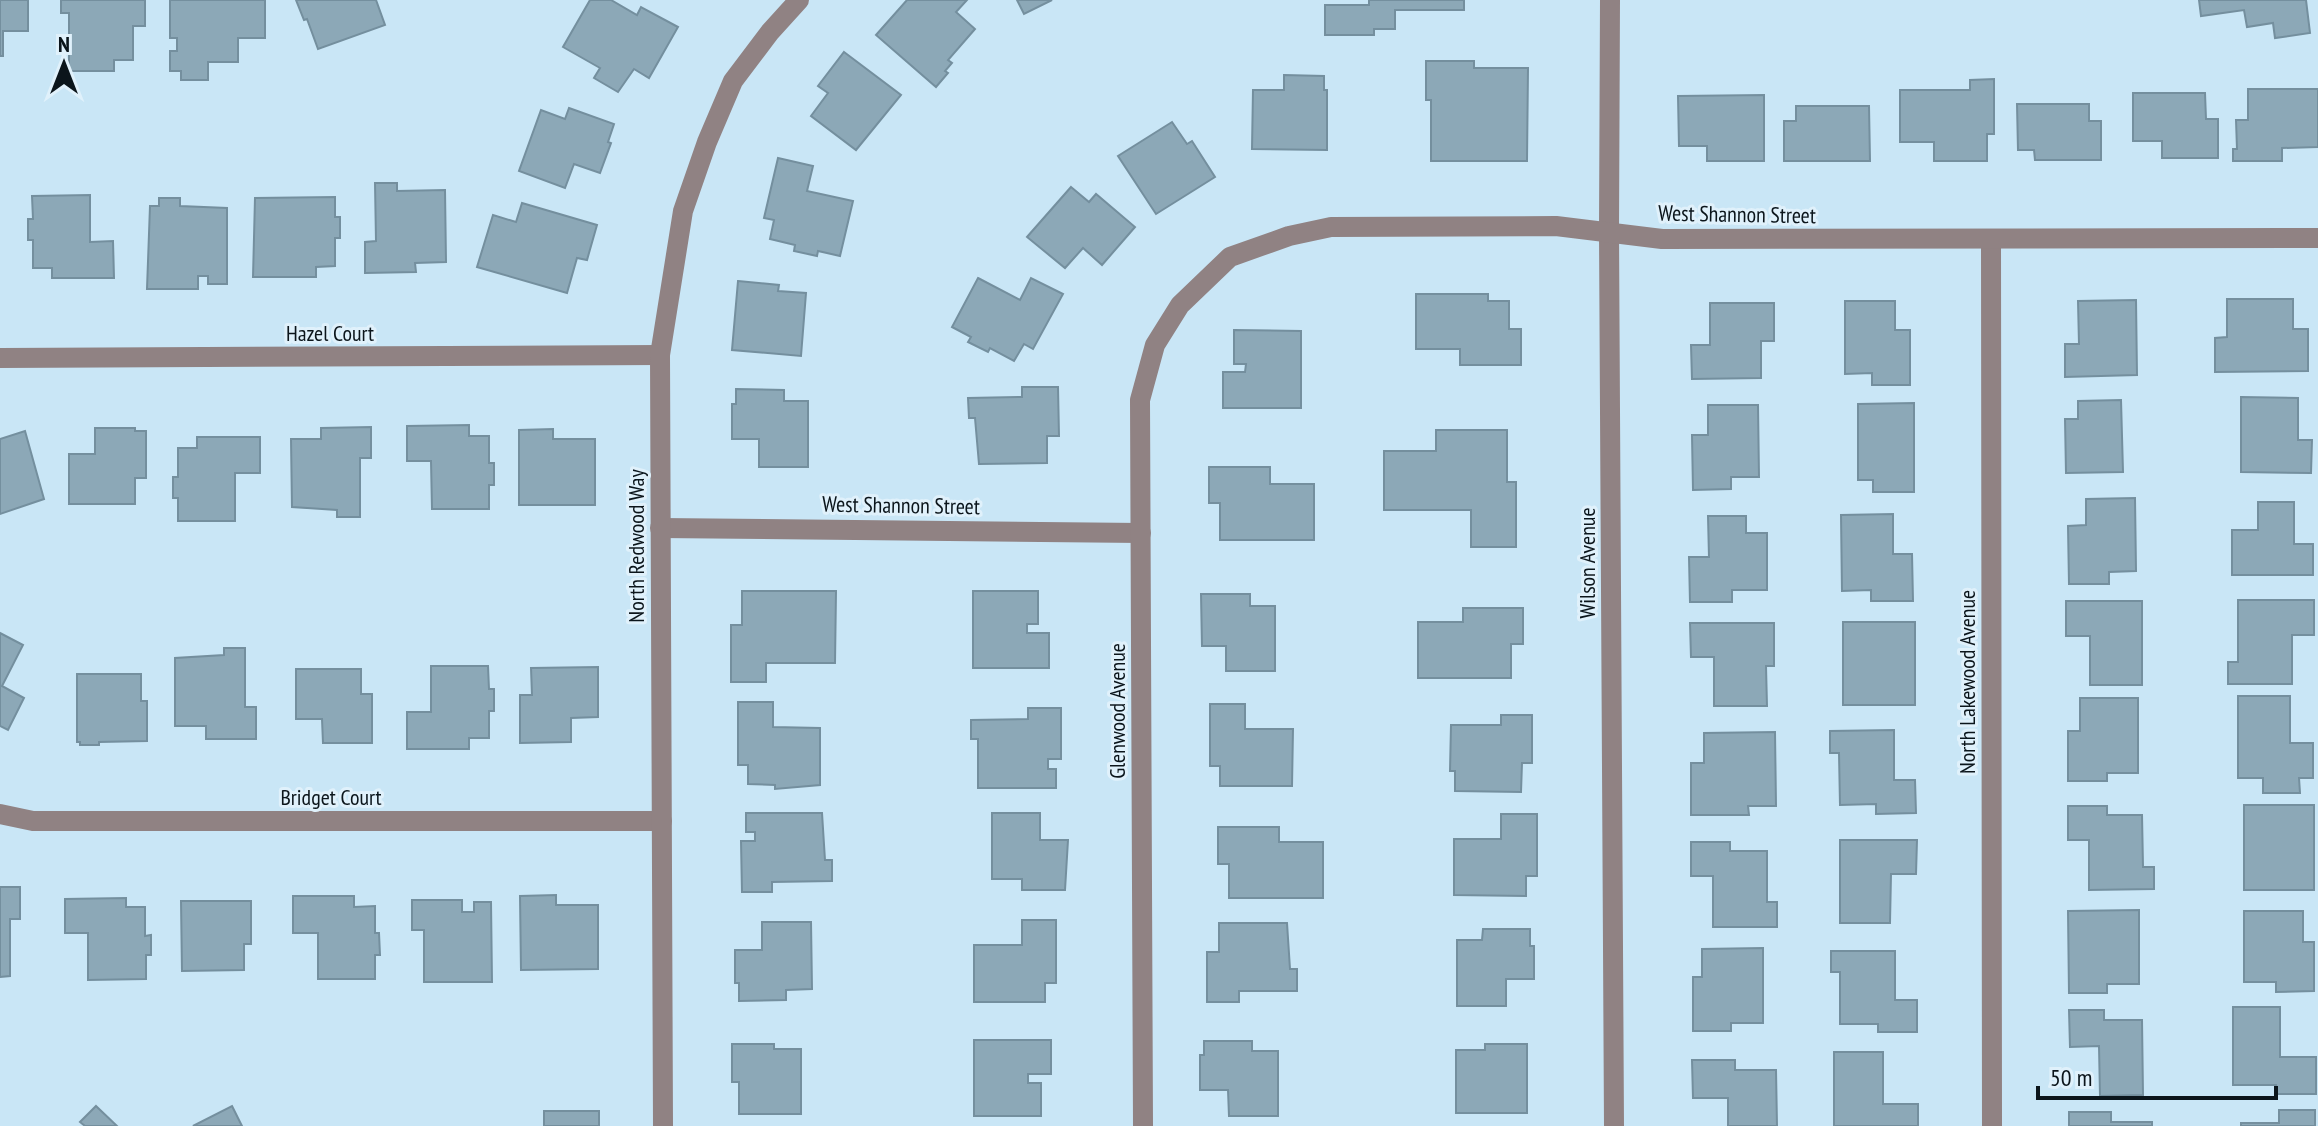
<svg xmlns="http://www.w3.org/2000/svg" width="2318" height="1126" font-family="'PT Sans Narrow',sans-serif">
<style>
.building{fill:#8ca8b7;stroke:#748f9e;stroke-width:2}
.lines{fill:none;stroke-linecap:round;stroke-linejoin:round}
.street{stroke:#908283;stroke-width:20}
.labels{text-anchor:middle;stroke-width:6;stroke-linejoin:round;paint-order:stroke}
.street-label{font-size:22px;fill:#0b151b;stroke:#e0f1fb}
</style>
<rect width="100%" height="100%" fill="#c9e6f6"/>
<g class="building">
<polygon points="0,0 28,0 28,31 3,31 3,56 0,56"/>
<polygon points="61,0 145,0 145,26 133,26 133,60 114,60 114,71 69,71 69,13 61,13"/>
<polygon points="170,0 265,0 265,38 238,38 238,62 208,62 208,80 181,80 181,71 170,71 170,51 177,51 177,38 170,38"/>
<polygon points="296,0 376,0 385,25 318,49 307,19 304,20"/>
<polygon points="590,0 611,0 637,15 641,7 678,27 649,78 634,69 618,92 594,78 600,68 563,47"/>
<polygon points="907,0 967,0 956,12 975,29 948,60 952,63 945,71 948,73 936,87 876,35"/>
<polygon points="1017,0 1052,0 1024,14"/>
<polygon points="1369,0 1464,0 1464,10 1395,10 1395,29 1374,29 1374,35 1325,35 1325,5 1369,5"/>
<polygon points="2199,0 2306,0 2310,33 2275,38 2273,23 2247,27 2244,10 2201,16"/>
<polygon points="844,52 901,95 856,150 811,116 828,93 818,86"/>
<polygon points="1426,61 1474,61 1474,68 1528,68 1527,161 1431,161 1431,100 1426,100"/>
<polygon points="1284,75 1324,76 1324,90 1327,90 1327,150 1252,149 1253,90 1284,90"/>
<polygon points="1994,79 1994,134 1987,134 1987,161 1934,161 1934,142 1900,142 1900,90 1970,90 1970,80"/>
<polygon points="2248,89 2318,89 2318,147 2282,148 2282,161 2233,161 2233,149 2237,149 2236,120 2248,120"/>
<polygon points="2133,93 2205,93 2206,119 2218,119 2218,158 2162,158 2162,141 2133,141"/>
<polygon points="1764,95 1764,161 1707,161 1707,146 1679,146 1678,96"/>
<polygon points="2017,104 2089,104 2089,121 2101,121 2101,160 2035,160 2034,150 2018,150"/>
<polygon points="1796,106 1869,106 1870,161 1784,161 1784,121 1796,121"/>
<polygon points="569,108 614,124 608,142 611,143 600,173 574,164 565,188 519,171 541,110 565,119"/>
<polygon points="1172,122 1187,144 1192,141 1215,177 1156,214 1118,156"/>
<polygon points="778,158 813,166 807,191 853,201 840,256 818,251 817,256 794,251 795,245 770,239 774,220 764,218"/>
<polygon points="375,183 397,183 397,191 445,190 446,262 415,263 416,272 365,273 365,242 376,241"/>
<polygon points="1071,187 1089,202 1096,194 1135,227 1102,265 1083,248 1065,268 1027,237"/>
<polygon points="90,195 90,242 113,241 114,278 52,278 52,268 33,268 33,240 28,240 28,219 33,219 32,196"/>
<polygon points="335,197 335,217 340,217 340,238 335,238 335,266 316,267 316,277 253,277 255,198"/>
<polygon points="159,198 180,198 180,206 227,208 227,284 208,284 208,276 198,276 198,289 147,289 150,206 159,206"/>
<polygon points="522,203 597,225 587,260 577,258 567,293 477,267 493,215 516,222"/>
<polygon points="978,278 1020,300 1031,278 1063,294 1033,349 1024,344 1014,361 990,348 988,352 968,342 971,337 952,327"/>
<polygon points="738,281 779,285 778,291 806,293 801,356 732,350"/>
<polygon points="1416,294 1488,294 1488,301 1509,301 1509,329 1521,329 1521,365 1460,365 1460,349 1416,349"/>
<polygon points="2227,299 2293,299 2293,329 2308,329 2308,371 2215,372 2215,338 2227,337"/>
<polygon points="2136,300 2137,375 2065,377 2065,344 2079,344 2078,301"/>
<polygon points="1845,301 1895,301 1895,330 1910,330 1910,385 1872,385 1872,373 1845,374"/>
<polygon points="1710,303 1774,303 1774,341 1761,341 1761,378 1692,379 1691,345 1710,345"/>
<polygon points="1234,330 1301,331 1301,408 1223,408 1223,372 1245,372 1246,364 1234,364"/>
<polygon points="1022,387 1058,387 1059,436 1047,436 1047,463 979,464 975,418 969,418 968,398 1022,397"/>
<polygon points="736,389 784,390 784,401 808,401 808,467 759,467 759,439 732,439 732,404 736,404"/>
<polygon points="2241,397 2298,398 2298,440 2312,440 2311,473 2241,472"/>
<polygon points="2121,400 2123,472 2066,473 2065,419 2078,419 2078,401"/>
<polygon points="1914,403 1914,492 1873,492 1873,480 1858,480 1858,404"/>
<polygon points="1708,405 1758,405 1759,477 1731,477 1731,489 1693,490 1692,435 1708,435"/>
<polygon points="469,425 469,436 489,436 489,463 494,463 494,485 489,485 489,509 432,509 431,461 407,461 407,426"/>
<polygon points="371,427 371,458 360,458 360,517 337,517 337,510 292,507 291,439 321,439 321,428"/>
<polygon points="95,428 135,428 135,431 146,431 146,478 135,478 135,504 69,504 69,454 95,454"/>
<polygon points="553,429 553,439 595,439 595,505 519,505 519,430"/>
<polygon points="1436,430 1507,430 1507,482 1516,482 1516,547 1471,547 1471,510 1384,510 1384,451 1436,451"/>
<polygon points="25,431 44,499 0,514 0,439"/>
<polygon points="197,437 260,437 260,473 235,473 235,521 178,521 178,498 173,498 173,477 178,477 178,448 197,448"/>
<polygon points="1209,467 1270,467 1270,484 1314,484 1314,540 1220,540 1220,503 1209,503"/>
<polygon points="2135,498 2136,571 2109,572 2109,584 2069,584 2068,526 2086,525 2086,499"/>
<polygon points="2258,502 2294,502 2294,544 2313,544 2313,575 2232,575 2232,530 2258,530"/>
<polygon points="1893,514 1893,554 1912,554 1913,601 1871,601 1871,590 1842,591 1841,515"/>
<polygon points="1708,516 1746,516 1746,533 1767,533 1767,590 1732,590 1732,602 1690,602 1689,557 1709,557"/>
<polygon points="742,591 836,591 835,663 766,663 766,682 731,682 731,625 742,625"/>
<polygon points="973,591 1038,591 1038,624 1027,624 1027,633 1049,633 1049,668 973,668"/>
<polygon points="1201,594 1250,594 1250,606 1275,606 1275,671 1226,671 1226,646 1202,646"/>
<polygon points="2238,600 2314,600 2314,635 2292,635 2292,684 2228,684 2228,662 2238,662"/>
<polygon points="2066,601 2142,601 2142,685 2090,685 2090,636 2066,636"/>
<polygon points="1463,608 1523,608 1523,644 1511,644 1511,678 1418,678 1418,622 1463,622"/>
<rect x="1843" y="622" width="72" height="83"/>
<polygon points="1690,623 1774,623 1774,666 1766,666 1767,706 1714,706 1714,657 1691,657"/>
<polygon points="0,633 23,645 2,686 24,698 8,730 0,726"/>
<polygon points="224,648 245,648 245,707 256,707 256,739 206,739 206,726 175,726 175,658 224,655"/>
<polygon points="431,666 488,666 489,689 494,689 494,711 489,711 489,738 469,738 469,749 407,749 407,712 431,712"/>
<polygon points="598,667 598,717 571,718 571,742 520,743 520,695 532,695 531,668"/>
<polygon points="296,669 361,669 361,694 372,694 372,743 323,743 322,719 296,719"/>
<polygon points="77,674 141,674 141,701 147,701 147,741 99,742 99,745 80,745 80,742 77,742"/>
<polygon points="2238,696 2290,696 2290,743 2313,743 2313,778 2299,778 2300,793 2263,793 2263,778 2238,778"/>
<polygon points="2080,698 2138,698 2138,773 2107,773 2107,781 2068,781 2068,731 2080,731"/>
<polygon points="738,702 773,702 773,727 820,728 820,785 775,789 775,785 748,784 748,765 738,765"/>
<polygon points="1210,704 1245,704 1245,729 1293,729 1292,786 1220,786 1220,766 1210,766"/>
<polygon points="1028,708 1061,708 1061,759 1048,759 1048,769 1056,769 1056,788 978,788 978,739 971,739 971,720 1028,719"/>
<polygon points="1501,715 1532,715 1532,763 1522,763 1521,792 1455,791 1455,771 1450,771 1451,725 1501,725"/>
<polygon points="1894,730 1894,780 1915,780 1916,813 1876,814 1876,804 1840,805 1839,753 1830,753 1830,731"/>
<polygon points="1775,732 1776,806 1748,806 1749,815 1691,815 1691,763 1704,763 1704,733"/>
<rect x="2244" y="805" width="70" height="85"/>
<polygon points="2068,806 2107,806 2107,815 2142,815 2143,867 2154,867 2154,889 2089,890 2089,840 2068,840"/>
<polygon points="746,813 822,813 825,860 832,860 832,881 772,882 772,892 742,892 741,841 755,841 755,832 746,832"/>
<polygon points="992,813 1040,813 1040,840 1068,840 1065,890 1022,890 1022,879 992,879"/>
<polygon points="1501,814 1537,814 1537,876 1526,876 1526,896 1454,895 1454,839 1501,839"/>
<polygon points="1218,827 1279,827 1279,842 1323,842 1323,898 1229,898 1229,864 1218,864"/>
<polygon points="1840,840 1917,840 1916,874 1891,874 1890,923 1840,923"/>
<polygon points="1691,842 1730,842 1730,851 1767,851 1767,902 1777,902 1777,927 1713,927 1713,876 1691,876"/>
<polygon points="0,887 20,887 20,919 10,919 10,976 0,977"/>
<polygon points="556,895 556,905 598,905 598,969 521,970 520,896"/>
<polygon points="293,896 354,896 354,907 375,906 375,933 379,933 380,955 375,955 375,979 318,979 318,933 293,933"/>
<polygon points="126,898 126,907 145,907 145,936 151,935 151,955 146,955 146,979 88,980 88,933 65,933 65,899"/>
<polygon points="412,900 462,900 462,912 474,912 474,902 491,902 492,982 424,982 424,930 412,930"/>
<polygon points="181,901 251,901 251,944 244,944 244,970 182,971"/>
<polygon points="2139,910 2139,984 2107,984 2107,993 2069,993 2068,911"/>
<polygon points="2244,911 2303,911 2303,942 2314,942 2314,991 2276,992 2276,982 2244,982"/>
<polygon points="1022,920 1056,920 1056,983 1045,983 1045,1002 974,1002 974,945 1022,945"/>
<polygon points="762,922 811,922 812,989 786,990 786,1000 739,1001 739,983 735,983 735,950 762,950"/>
<polygon points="1219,923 1287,923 1290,969 1297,969 1297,991 1239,991 1239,1002 1207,1002 1207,952 1219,952"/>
<polygon points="1483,929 1530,929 1530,946 1534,946 1534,979 1506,979 1506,1006 1457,1006 1457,940 1482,940"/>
<polygon points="1763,948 1763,1023 1731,1023 1731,1031 1693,1031 1693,977 1702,977 1702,949"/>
<polygon points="1831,951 1895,951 1895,1000 1917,1000 1917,1032 1878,1032 1878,1024 1840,1024 1840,972 1831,972"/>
<polygon points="2233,1007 2280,1007 2280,1057 2316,1057 2316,1094 2276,1094 2276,1085 2233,1085"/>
<polygon points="2069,1010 2104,1010 2104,1020 2142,1020 2143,1095 2100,1096 2099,1046 2070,1047"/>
<polygon points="974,1040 1051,1040 1051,1074 1028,1074 1028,1083 1041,1083 1041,1116 974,1116"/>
<polygon points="1204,1041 1252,1041 1252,1051 1278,1051 1278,1116 1229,1116 1228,1090 1200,1090 1200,1055 1204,1055"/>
<polygon points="732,1044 774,1044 774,1049 801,1049 801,1114 739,1114 739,1082 732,1082"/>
<polygon points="1485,1044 1527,1044 1527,1113 1456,1113 1456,1050 1485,1050"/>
<polygon points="1834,1052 1883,1052 1883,1104 1918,1104 1918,1126 1834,1126"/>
<polygon points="1692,1060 1735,1060 1735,1070 1776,1070 1777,1126 1728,1126 1728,1098 1693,1098"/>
<polygon points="96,1106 117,1126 85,1126 80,1122"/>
<polygon points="232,1106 242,1126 193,1126"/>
<polygon points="2279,1110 2315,1110 2315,1126 2241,1126 2241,1123 2279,1123"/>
<rect x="544" y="1111" width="55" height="15"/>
<polygon points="2069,1112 2111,1112 2111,1122 2152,1122 2152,1126 2069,1126"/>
</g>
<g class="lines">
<g class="street">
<polyline points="1610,0 1609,231 1614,1126"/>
<polyline points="1991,239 1992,1126"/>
<polyline points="0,358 660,355"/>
<polyline points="660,528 1141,533"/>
<polyline points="0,814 33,821 662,821"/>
<polyline points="663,1126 660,355 683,211 707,142 733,81 770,32 799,0"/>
<polyline points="1143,1126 1140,400 1155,345 1180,305 1230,257 1289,236 1331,227 1556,226 1662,239 2318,238"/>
</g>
</g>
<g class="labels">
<g class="street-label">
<text transform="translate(1737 214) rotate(1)" y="8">West Shannon Street</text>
<text x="330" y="341">Hazel Court</text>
<text transform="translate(901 505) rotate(1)" y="8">West Shannon Street</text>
<text transform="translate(636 546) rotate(-90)" y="8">North Redwood Way</text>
<text transform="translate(1587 563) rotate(-90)" y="8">Wilson Avenue</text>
<text transform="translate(1967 682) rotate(-90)" y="8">North Lakewood Avenue</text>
<text transform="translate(1117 711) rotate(-90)" y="8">Glenwood Avenue</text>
<text x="331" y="805">Bridget Court</text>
</g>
</g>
<g transform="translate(64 64)" stroke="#e0f1fb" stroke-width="6" paint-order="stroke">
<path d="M0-6L14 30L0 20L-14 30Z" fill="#0b151b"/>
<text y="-12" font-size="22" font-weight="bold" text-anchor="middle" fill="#0b151b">N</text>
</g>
<path d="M2038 1086v12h238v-12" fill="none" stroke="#0b151b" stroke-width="4"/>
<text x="2050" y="1086" font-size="24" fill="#0b151b" stroke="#e0f1fb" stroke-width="6" paint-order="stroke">50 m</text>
</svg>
